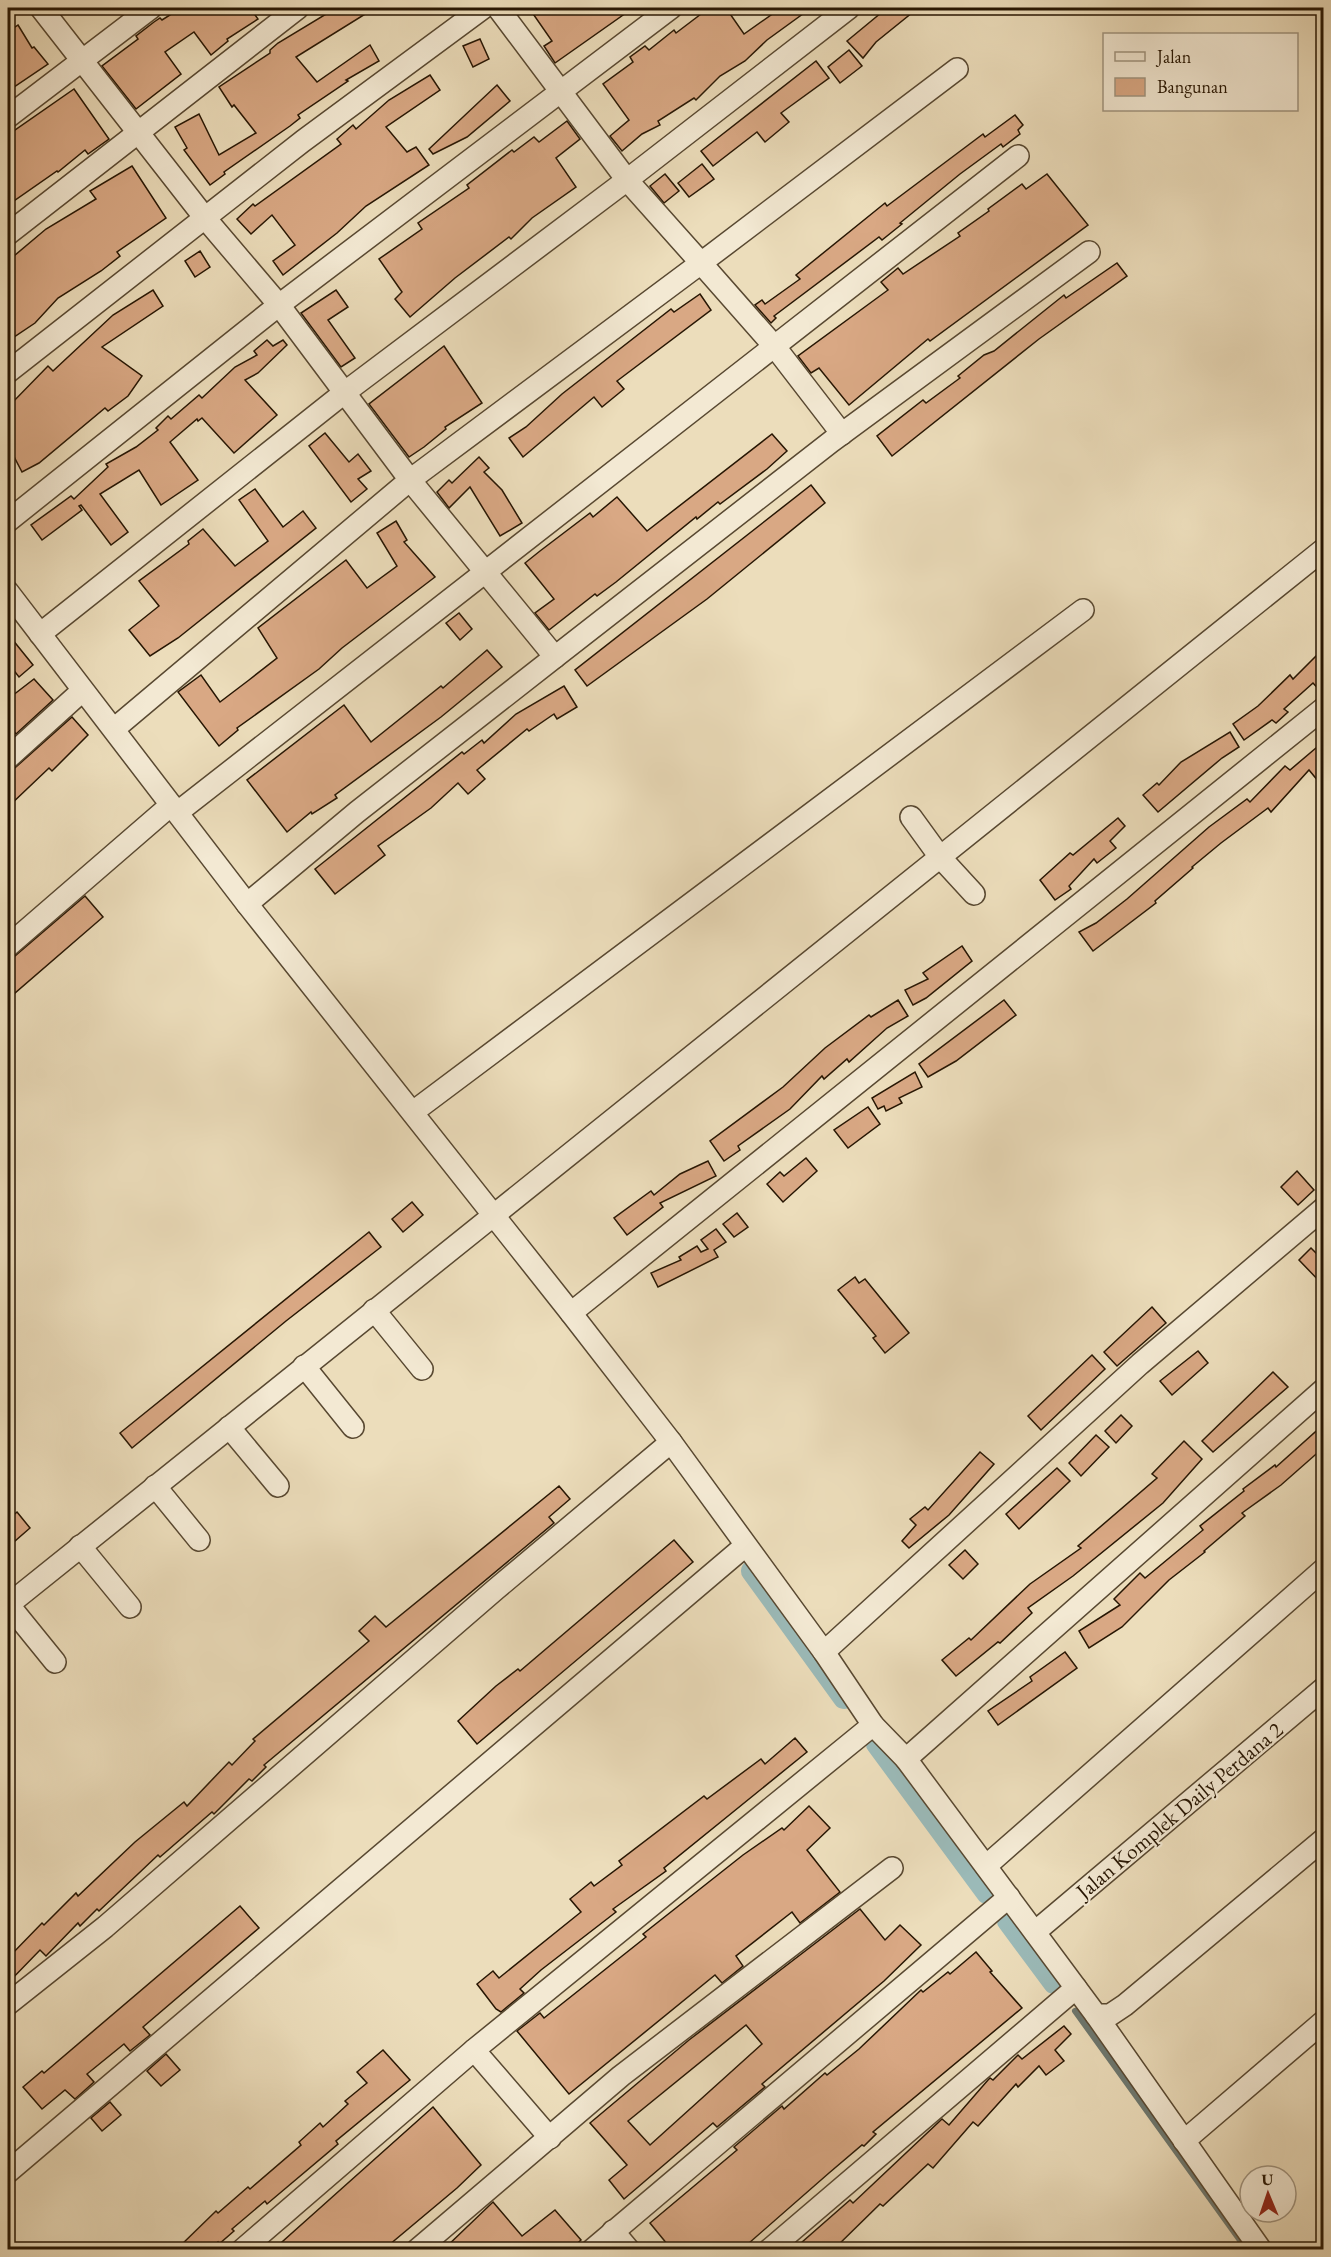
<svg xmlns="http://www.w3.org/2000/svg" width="1331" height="2257" font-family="'EB Garamond',serif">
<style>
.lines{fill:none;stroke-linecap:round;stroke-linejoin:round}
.stream{stroke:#6d7870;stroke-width:6}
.canal{stroke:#9bbab8;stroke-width:22}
.building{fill:#d9a884;stroke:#271603;stroke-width:1.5;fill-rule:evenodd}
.street-casing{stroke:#584831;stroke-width:24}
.street{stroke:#f3e9d3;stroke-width:21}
.labels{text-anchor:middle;stroke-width:4.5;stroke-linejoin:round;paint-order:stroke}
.street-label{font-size:22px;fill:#271603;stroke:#f3e9d3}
</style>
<rect width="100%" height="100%" fill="#ecddbb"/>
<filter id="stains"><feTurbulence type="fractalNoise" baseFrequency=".00333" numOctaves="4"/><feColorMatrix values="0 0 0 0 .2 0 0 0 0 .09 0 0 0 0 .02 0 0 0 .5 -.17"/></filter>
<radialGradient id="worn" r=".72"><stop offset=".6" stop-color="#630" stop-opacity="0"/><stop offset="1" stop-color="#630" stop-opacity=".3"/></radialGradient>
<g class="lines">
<polyline class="stream" points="1075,2011 1247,2250"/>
<g class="canal">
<polyline points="752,1571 844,1698"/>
<polyline points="877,1744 987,1893"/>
<polyline points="1008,1921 1054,1983"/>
</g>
</g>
<g class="building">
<polygon points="181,8 250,8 258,19 227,39 228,41 211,55 194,32 165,52 181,74 136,109 102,66 138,39 136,36 154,22 160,18 162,20"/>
<polygon points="336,8 375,8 296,57 317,82 370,45 379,61 346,80 348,81 298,115 300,118 290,126 224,172 225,174 210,185 184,150 187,148 175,127 199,114 219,155 256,133 234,105 232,107 219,87 270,53 270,50 278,43"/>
<polygon points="529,8 633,8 555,63 544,46 552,41"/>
<polygon points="709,8 726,8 744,34 781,8 811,8 767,40 745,61 720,76 696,100 694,98 658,121 660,125 642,134 622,151 610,136 629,120 603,84 633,62 630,57 645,46 649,50 674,30 676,33"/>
<polygon points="887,8 918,8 876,42 863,58 847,41"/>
<polygon points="18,25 32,48 34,47 48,64 8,91 8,32"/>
<polygon points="480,39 489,59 473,67 463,46"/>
<polygon points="849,50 862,66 840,83 828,67"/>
<polygon points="816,61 829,78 781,113 789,122 765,142 757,132 713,166 701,151"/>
<polygon points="430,75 440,90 386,127 407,152 416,147 429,165 366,206 337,233 283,275 273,261 295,245 272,215 251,234 237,219 253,204 255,206 341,144 337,139 353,125 356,129 389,100"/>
<polygon points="497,85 510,101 467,137 433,154 429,149"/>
<polygon points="74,89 109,139 88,154 85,150 58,172 57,171 8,205 8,135"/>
<polygon points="1015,115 1023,125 1018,130 1020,134 1003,147 1001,144 960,174 900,223 902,224 882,240 879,237 774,316 776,318 771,323 755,305 762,300 765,304 800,279 796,275 885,203 887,206 983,134 985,137"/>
<polygon points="567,121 580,139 556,158 576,187 532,218 511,239 509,237 455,278 410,317 395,299 402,292 379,259 422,229 418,223 469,188 467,185 512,150 514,152 534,137 539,142"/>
<polygon points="702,164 714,179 689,197 678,183"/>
<polygon points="132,166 166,218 117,252 120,256 101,271 58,298 35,323 8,341 8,261 46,229 96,199 90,191"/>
<polygon points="665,174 679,191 664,203 650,186"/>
<polygon points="1047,174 1088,225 930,341 928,339 849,405 819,368 811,373 798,356 888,290 881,282 898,268 903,274 960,236 958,233 989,211 988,209 1022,184 1026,189"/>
<polygon points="200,251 210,267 195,277 185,261"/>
<polygon points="1117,263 1127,276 1039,339 892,456 877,436 923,400 926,403 960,378 958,376 984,355 994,351 1064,295 1066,298"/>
<polygon points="153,290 163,306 102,347 142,376 128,396 108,411 105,408 39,463 22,472 8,445 8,407 48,366 53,371 113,315"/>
<polygon points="336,290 348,307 328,320 355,358 341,367 301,313"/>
<polygon points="700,294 711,310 617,381 624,389 602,407 594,397 523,457 509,438 526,427 562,394 671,309 674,312"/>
<polygon points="267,340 273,346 283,340 287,345 258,373 245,380 277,415 234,453 202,418 198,421 197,419 170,442 198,480 161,505 139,470 100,494 128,532 111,545 81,505 79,506 82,510 42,540 31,525 71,496 74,499 108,467 106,464 136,447 158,430 156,428 168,416 171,419 199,395 202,398 235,367 257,355 254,351"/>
<polygon points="444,346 482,403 445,427 446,429 424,447 409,457 369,404"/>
<polygon points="325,433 349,462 358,454 371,471 358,479 367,489 351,502 309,446"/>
<polygon points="772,434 787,451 767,469 720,504 718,502 697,519 696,517 616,582 597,596 595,594 549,630 535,613 554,599 525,563 540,551 590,513 593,517 617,497 647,531"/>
<polygon points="479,457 489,468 484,472 502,490 522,523 500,536 470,487 449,508 437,492 449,480 452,483"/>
<polygon points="811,485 825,503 707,599 587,686 575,670"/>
<polygon points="255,489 283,527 303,511 316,528 178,638 150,656 129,630 159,606 139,581 189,544 188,541 203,529 235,566 268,541 239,500"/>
<polygon points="396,521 407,540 404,542 435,577 342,648 319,669 237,728 238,730 219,746 178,692 201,675 220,702 249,680 277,658 258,628 346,560 367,588 397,566 377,533"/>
<polygon points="459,613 472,629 460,640 446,623"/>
<polygon points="8,634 33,665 19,677 8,663"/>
<polygon points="1323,649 1323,694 1313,683 1284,709 1288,712 1276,723 1272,720 1244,740 1233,724 1258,706 1290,675 1293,679"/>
<polygon points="487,650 502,667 441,717 335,795 337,798 312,814 311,812 287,832 247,780 344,705 371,742 441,686 443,688"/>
<polygon points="34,679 53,700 16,734 8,725 8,699"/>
<polygon points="564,686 577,707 557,719 554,714 529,731 527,729 477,770 485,779 468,794 458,783 431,808 378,846 385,855 335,894 315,869 462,752 464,754 482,740 484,743 516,714"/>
<polygon points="72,717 88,735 52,771 49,768 8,807 8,774"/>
<polygon points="1230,732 1239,747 1222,758 1158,812 1143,795 1157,783 1159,785 1181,762"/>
<polygon points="1323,742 1323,787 1309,770 1271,812 1268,808 1221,843 1192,867 1193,868 1155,901 1156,903 1093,951 1079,932 1096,923 1127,899 1209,827 1247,799 1250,802 1285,766 1290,770"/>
<polygon points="1118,818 1125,826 1110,841 1116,848 1097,863 1094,859 1069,886 1071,889 1055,900 1040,880 1070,853 1073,855"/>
<polygon points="85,896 103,917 8,999 8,962"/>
<polygon points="962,946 972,961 926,998 913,1005 905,990 928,979 923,973"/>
<polygon points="898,1000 908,1016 887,1028 849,1062 847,1059 824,1079 822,1076 790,1109 738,1146 740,1150 724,1161 710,1141 783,1087 825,1048 869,1015 871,1017"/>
<polygon points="1004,1000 1016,1015 956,1061 928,1077 919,1064"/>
<polygon points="915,1072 922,1087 899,1098 902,1103 886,1111 884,1106 878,1109 872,1098"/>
<polygon points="868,1107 880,1124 848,1148 834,1130"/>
<polygon points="806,1158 817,1171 783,1202 767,1184 780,1172 784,1176"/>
<polygon points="708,1161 716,1176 660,1203 663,1207 627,1235 614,1218 651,1191 654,1195 680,1174"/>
<polygon points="1297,1171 1314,1190 1298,1205 1281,1187"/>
<polygon points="412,1202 423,1215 403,1232 392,1219"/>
<polygon points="737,1213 748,1227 734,1237 723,1224"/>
<polygon points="716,1229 726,1242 714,1250 718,1257 658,1287 651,1273 681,1260 679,1257 697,1246 701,1252 708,1249 701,1240"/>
<polygon points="369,1232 381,1247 286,1321 132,1448 120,1433"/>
<polygon points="1311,1248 1323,1260 1323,1285 1299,1260"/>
<polygon points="855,1277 859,1283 865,1279 909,1333 885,1353 873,1338 876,1336 838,1290"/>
<polygon points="1152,1307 1166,1323 1117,1366 1104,1352"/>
<polygon points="1198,1351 1208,1363 1172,1395 1160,1381"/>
<polygon points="1092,1355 1105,1369 1041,1430 1028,1416"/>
<polygon points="1273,1372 1288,1387 1213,1452 1202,1441"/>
<polygon points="1121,1415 1132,1426 1116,1443 1105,1431"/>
<polygon points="1323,1425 1323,1448 1281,1485 1242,1513 1245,1516 1204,1551 1205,1552 1169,1580 1122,1627 1089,1648 1079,1631 1120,1605 1114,1599 1140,1573 1145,1578 1203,1530 1200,1526 1244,1491 1243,1489 1275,1465 1276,1467"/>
<polygon points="1096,1435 1109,1447 1081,1476 1069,1463"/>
<polygon points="1184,1441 1202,1459 1163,1503 1073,1576 1028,1608 1032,1613 1000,1643 998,1642 956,1676 942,1660 969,1638 971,1640 1030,1584 1081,1548 1078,1546 1157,1478 1152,1474"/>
<polygon points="980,1452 994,1464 949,1515 909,1548 902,1541 916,1525 910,1519 925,1507 928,1510"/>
<polygon points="1057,1468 1070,1481 1019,1529 1006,1514"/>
<polygon points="559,1486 570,1499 549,1517 554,1523 264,1765 266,1767 252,1781 249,1779 214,1814 212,1812 160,1857 158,1855 99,1911 97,1909 80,1926 78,1923 46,1956 40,1950 8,1983 8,1958 42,1923 44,1925 76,1893 78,1896 135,1842 184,1802 187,1806 229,1762 232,1765 255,1741 253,1739 369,1641 359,1631 375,1616 386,1627"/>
<polygon points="17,1512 30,1528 8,1547 8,1520"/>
<polygon points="674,1540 693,1562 477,1744 458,1721 496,1686 518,1669 520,1671"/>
<polygon points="965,1550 978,1564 963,1579 949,1565"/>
<polygon points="1065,1652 1077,1668 998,1725 988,1711 1032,1681 1030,1677"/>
<polygon points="795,1738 807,1752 664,1868 666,1871 613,1909 616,1912 541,1970 520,1989 524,1993 501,2012 496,2009 477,1984 493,1971 499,1978 581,1912 570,1899 591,1882 594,1886 622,1865 619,1861 704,1796 707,1799 761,1759 765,1764"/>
<polygon points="809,1806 830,1828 807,1850 840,1892 800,1923 792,1912 736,1956 743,1966 722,1983 715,1975 569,2094 517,2031 540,2013 544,2018 646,1937 643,1934 743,1855 782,1828 784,1830"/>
<polygon points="240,1906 259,1928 143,2027 150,2035 130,2051 124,2044 87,2074 94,2082 75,2099 65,2090 42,2109 23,2087 42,2071 44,2073"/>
<path d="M 860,1909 L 885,1940 L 900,1925 L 921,1945 L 884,1981 L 762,2084 L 765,2087 L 717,2127 L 713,2123 L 624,2199 L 609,2180 L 627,2165 L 590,2123 L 689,2040 ZM 746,2025 L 762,2044 L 650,2145 L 628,2121 Z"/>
<polygon points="976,1952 992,1971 990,1972 1022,2008 873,2132 876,2134 864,2146 862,2145 829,2173 741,2250 672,2250 650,2223 737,2150 734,2147 782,2106 784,2109 825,2073 827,2075 859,2049 921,1990 923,1992 948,1972 950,1974"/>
<polygon points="1064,2026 1071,2034 1055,2050 1064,2061 1046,2075 1039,2066 1018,2087 1016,2084 978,2126 973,2122 933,2168 928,2164 883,2206 880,2204 833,2250 793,2250 850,2200 853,2203 942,2119 949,2125 988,2080 990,2078 993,2080 1018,2055 1022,2059"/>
<polygon points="383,2050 410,2080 336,2141 338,2144 267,2204 265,2201 232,2229 234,2231 219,2244 218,2242 209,2250 176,2250 216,2211 218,2213 248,2187 250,2189 301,2145 299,2142 320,2123 323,2127 348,2104 345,2101 367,2083 357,2072"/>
<polygon points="166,2054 180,2070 161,2086 147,2071"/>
<polygon points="110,2102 121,2115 102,2131 91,2118"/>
<polygon points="433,2107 481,2165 457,2188 383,2250 273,2250"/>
<polygon points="493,2202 522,2236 555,2210 581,2240 570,2250 443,2250"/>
</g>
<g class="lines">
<g class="street-casing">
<g id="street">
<polyline points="41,8 205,218 279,305 410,480 555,657 832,441 1089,252"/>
<polyline points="498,8 627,180 701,263 957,69"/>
<polyline points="8,117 151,8"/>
<polyline points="8,234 298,8"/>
<polyline points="8,372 303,141 483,8"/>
<polyline points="8,521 279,305 671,8"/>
<polyline points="8,592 247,904 571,1313 671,1442 824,1652 873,1725 906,1759 1324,1389"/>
<polyline points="40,634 344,393 627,180 849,8"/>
<polyline points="114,729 410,480 701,263 775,347 842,434"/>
<polyline points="8,758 82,691"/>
<polyline points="178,812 1018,156"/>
<polyline points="911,817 940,857 974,894"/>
<polyline points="247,904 357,812 555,657"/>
<polyline points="8,946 171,805"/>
<polyline points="413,1112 1083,610"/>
<polyline points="374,1310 422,1369"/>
<polyline points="571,1313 1324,708"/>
<polyline points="304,1366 353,1427"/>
<polyline points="229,1427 278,1486"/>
<polyline points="155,1486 199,1540"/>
<polyline points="80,1546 130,1607"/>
<polyline points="8,1604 55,1662"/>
<polyline points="8,1605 1324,549"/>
<polyline points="824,1652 1140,1364 1324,1208"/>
<polyline points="906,1759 1096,2015 1110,2015 1125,2005 1324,1839"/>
<polyline points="986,1866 1324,1569"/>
<polyline points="1035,1932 1324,1688"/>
<polyline points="8,2004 105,1927 496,1589 671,1442"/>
<polyline points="1096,2015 1261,2250"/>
<polyline points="474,2050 550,2138"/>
<polyline points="1184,2141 1324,2021"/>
<polyline points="8,2172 745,1546"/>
<polyline points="613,2231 629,2250"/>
<polyline points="242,2250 474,2050 873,1725"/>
<polyline points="417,2250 621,2076 892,1868"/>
<polyline points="592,2250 1009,1897"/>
<polyline points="769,2250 1076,1988"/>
</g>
</g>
<use href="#street" class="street"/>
</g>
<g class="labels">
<g class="street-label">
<text transform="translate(1179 1810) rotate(-40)" y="8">Jalan Komplek Daily Perdana 2</text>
</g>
</g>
<rect width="1331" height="2257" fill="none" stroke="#ecddbb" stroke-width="30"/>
<rect x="9" y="9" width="1313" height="2239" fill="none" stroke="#271603" stroke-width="3"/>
<rect x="15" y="15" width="1301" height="2227" fill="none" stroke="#271603" stroke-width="1.5"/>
<rect x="1103" y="33" width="195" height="78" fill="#f3e9d3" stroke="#a19580" stroke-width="1.5"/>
<rect x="1115" y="52" width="30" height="9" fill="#f3e9d3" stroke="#a19580" stroke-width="1.5"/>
<text x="1157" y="63" font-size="18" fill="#271603">Jalan</text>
<rect x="1115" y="78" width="30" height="18" fill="#d9a884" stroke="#a19580" stroke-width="1.5"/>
<text x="1157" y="93" font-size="18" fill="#271603">Bangunan</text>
<g transform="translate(1268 2194) rotate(358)"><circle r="28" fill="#f3e9d3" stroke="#a19580" stroke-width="1.5"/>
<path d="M0-4.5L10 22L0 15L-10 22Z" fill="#8f2418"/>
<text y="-9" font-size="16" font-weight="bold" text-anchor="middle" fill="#271603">U</text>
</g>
<rect width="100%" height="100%" filter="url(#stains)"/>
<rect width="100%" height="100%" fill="url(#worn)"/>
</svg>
